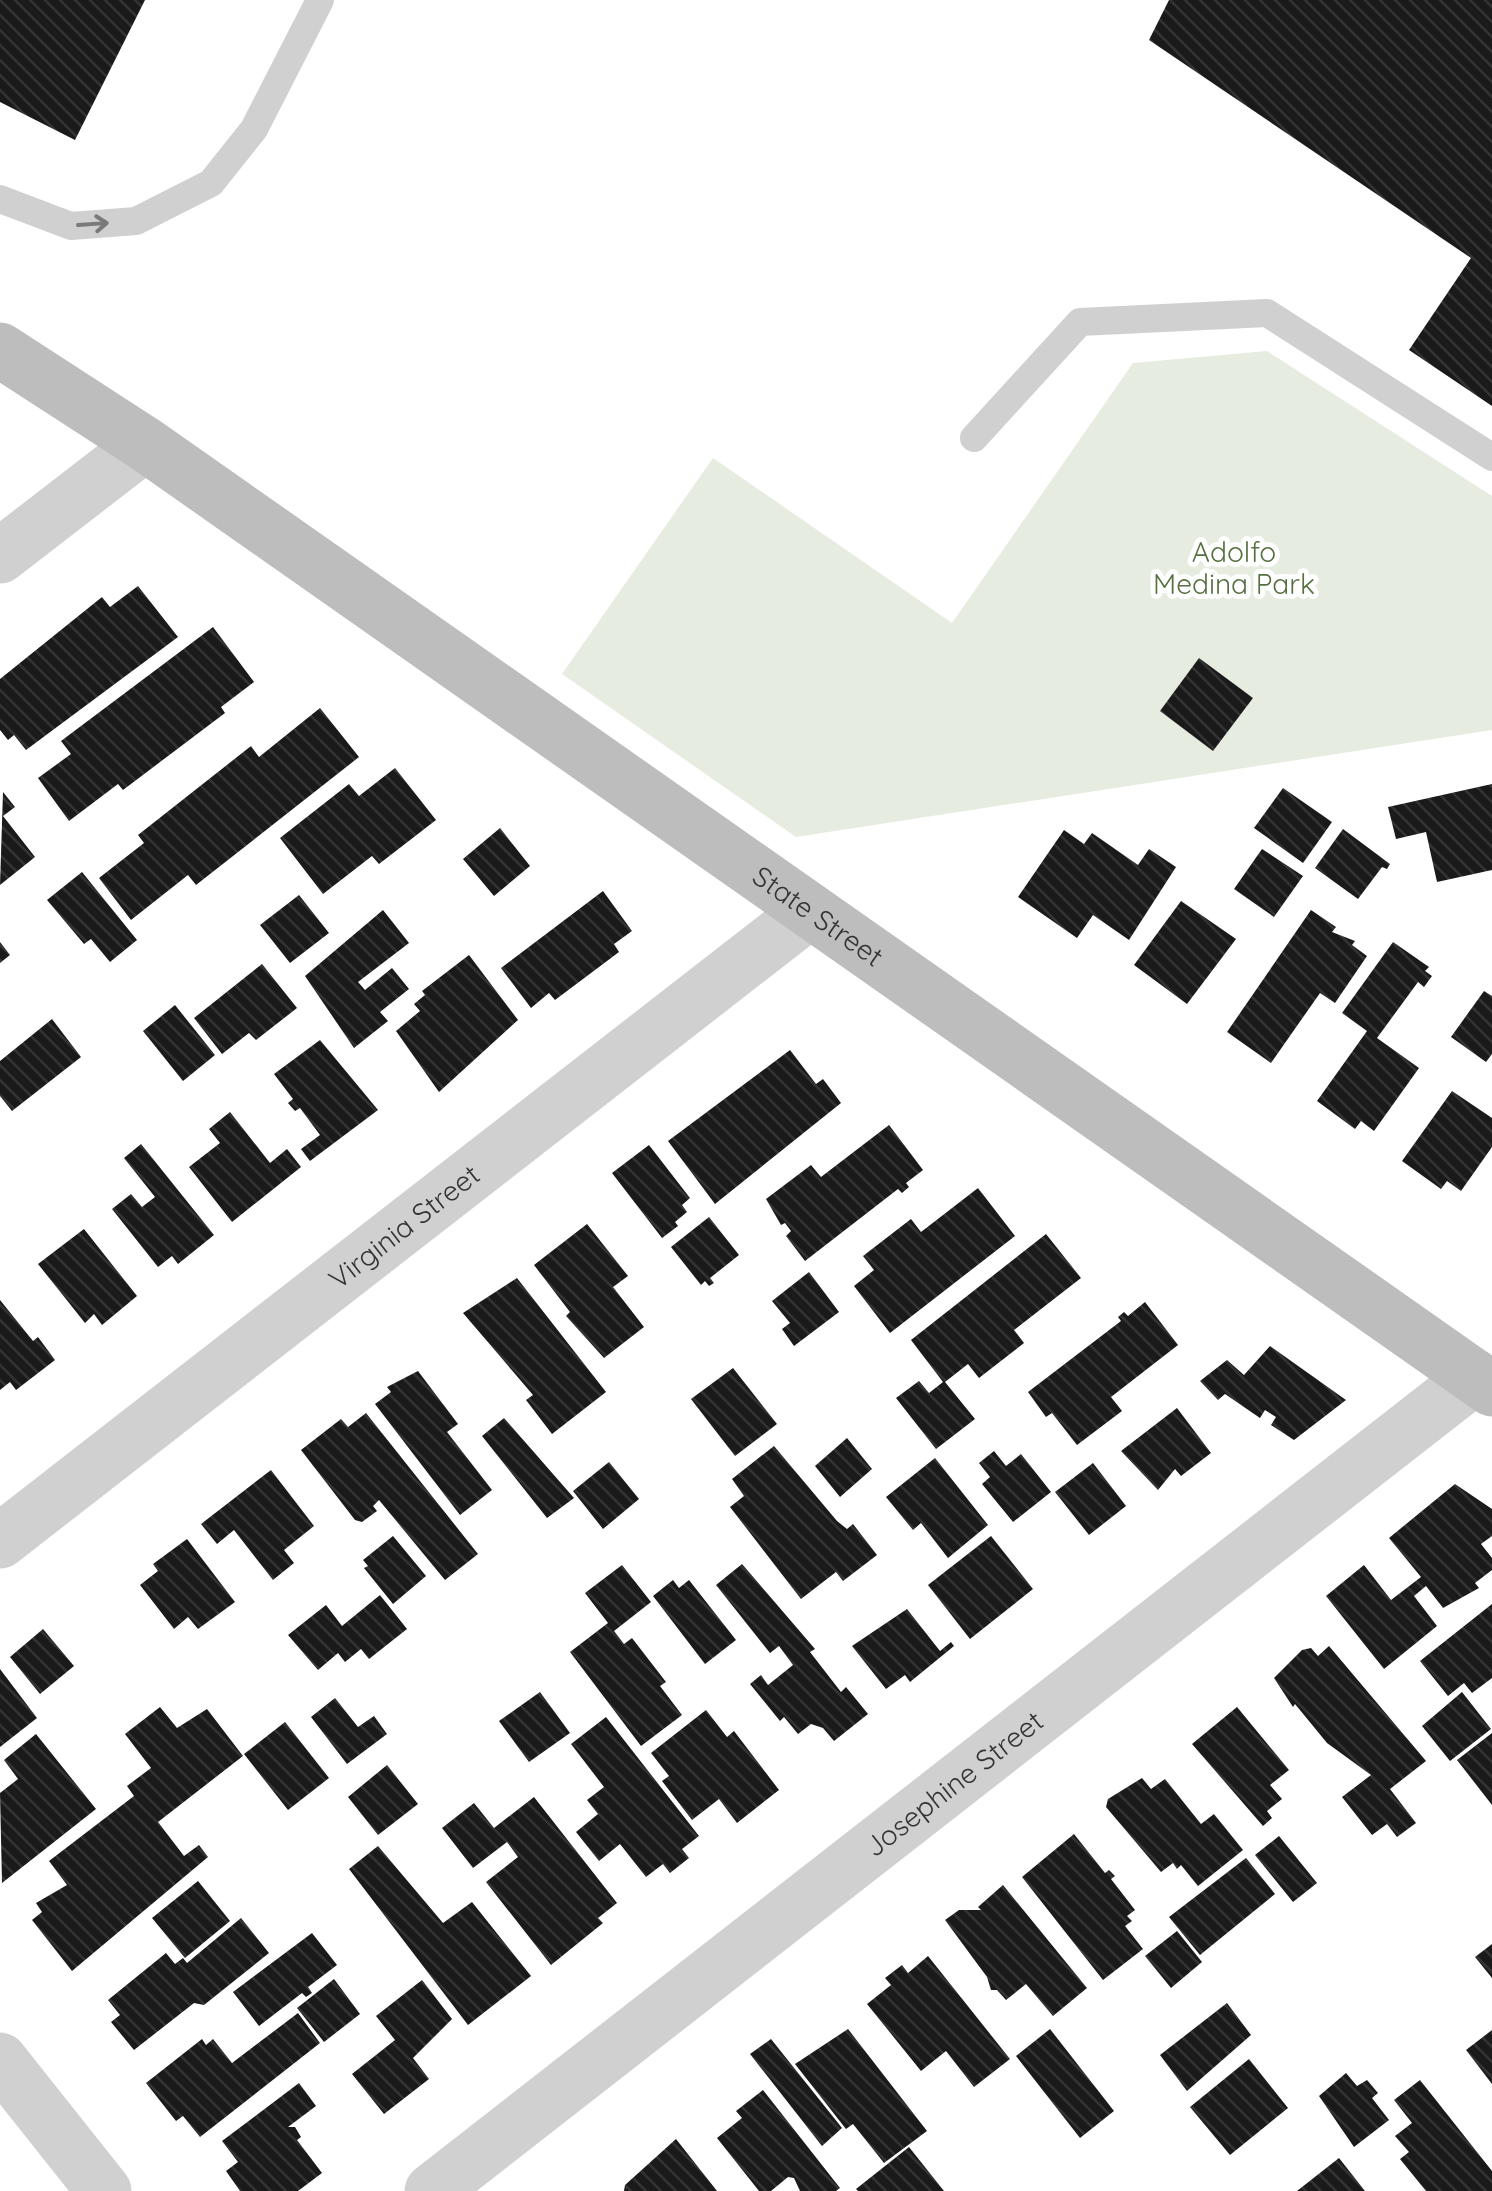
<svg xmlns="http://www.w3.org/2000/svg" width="1492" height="2191" font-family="Quicksand,sans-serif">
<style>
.green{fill:#e6ecdf}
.building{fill:url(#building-back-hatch)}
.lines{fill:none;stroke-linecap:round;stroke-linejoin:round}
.lane{stroke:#d0d0d0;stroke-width:28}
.street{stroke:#d0d0d0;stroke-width:55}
.secondary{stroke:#bdbdbd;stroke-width:55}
.oneway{stroke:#7a7a7a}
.labels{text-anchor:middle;stroke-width:10;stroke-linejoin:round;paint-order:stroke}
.park-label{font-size:28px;fill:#56703f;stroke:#fff}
.street-label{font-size:28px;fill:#333;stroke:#fff}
</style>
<defs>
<pattern id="building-back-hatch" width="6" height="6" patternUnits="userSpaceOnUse" patternTransform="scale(2.5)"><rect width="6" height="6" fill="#1a1a1a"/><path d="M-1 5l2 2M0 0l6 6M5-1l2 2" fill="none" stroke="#333"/></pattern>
</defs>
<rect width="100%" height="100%" fill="#fff"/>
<polygon class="green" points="1267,351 1492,496 1492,730 796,837 562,674 713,458 952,623 1133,363"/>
<g class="building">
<polygon points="0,0 145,0 75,140 0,102"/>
<polygon points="1169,0 1492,0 1492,406 1409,350 1471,258 1149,40"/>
<polygon points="138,586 178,637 26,750 14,735 8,740 0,730 0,679 102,597 110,607"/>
<polygon points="213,627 254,682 221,707 225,713 123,790 118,784 69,821 38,778 71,754 61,741"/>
<polygon points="1199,658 1253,698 1213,751 1160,711"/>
<polygon points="320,708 359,757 196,885 188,875 131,920 99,878 144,843 138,835 251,746 259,757"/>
<polygon points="395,768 436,820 379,864 372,856 323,894 280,838 349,784 359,796"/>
<polygon points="1492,784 1492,870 1437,882 1426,832 1396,839 1388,807"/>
<polygon points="1283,788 1332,822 1303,863 1254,828"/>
<polygon points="3,792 15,807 3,816 35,857 0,885"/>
<polygon points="500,828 530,866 494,896 463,859"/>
<polygon points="1343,829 1390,864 1387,869 1382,867 1358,899 1315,868"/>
<polygon points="1064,830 1084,844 1092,833 1138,865 1149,849 1176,867 1129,940 1093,915 1077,938 1018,897"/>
<polygon points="1262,849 1303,876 1274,917 1234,889"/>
<polygon points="82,872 137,940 110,962 91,939 84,944 47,900"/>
<polygon points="603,891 632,931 614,944 619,952 555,1000 549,993 531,1008 501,968"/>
<polygon points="299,895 329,933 290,963 260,925"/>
<polygon points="1181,901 1236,939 1187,1004 1134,965"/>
<polygon points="383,910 409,943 358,982 365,990 392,968 409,989 380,1012 388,1021 354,1048 305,976"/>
<polygon points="1311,910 1336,927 1332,932 1355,941 1352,945 1367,956 1335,1003 1320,993 1271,1063 1227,1032"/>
<polygon points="0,942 10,955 0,963"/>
<polygon points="1393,942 1429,967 1425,971 1432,976 1424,987 1418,982 1377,1038 1419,1068 1374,1131 1361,1121 1355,1129 1317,1101 1367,1031 1342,1013"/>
<polygon points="469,955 518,1020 439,1092 396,1031 420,1011 414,1004 425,995 422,991"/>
<polygon points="262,964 297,1008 256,1040 249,1033 222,1054 194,1018"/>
<polygon points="1484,991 1492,996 1492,1054 1486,1062 1451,1037"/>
<polygon points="175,1005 215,1055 183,1081 143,1031"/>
<polygon points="52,1019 81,1057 12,1111 0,1096 0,1061"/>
<polygon points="320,1040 378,1110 310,1161 301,1149 320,1135 300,1108 295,1111 288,1103 293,1099 274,1074"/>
<polygon points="790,1050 816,1084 823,1079 841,1103 715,1204 668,1141"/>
<polygon points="1452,1091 1492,1118 1492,1147 1461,1191 1447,1181 1441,1189 1402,1161"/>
<polygon points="230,1112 270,1163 287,1149 301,1167 232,1222 189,1167 220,1143 209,1129"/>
<polygon points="889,1125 923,1170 906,1183 909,1187 902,1193 898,1189 805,1261 786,1236 791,1231 785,1223 781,1225 766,1199 811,1165 821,1177"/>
<polygon points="141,1144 214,1235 178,1264 172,1256 158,1267 112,1209 131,1194 142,1207 155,1197 124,1158"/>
<polygon points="649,1145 690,1198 682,1205 687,1212 675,1222 678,1226 662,1238 612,1173"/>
<polygon points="978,1188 1015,1236 890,1333 854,1286 874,1270 863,1256 911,1219 921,1232"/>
<polygon points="709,1217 739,1255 710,1278 714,1283 709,1286 705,1281 701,1285 671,1247"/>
<polygon points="587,1224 628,1276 613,1287 644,1327 604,1358 566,1316 570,1312 534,1265"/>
<polygon points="84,1229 137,1296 102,1325 94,1314 85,1323 38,1264"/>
<polygon points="1046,1234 1081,1278 1014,1330 1024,1343 979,1378 968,1364 945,1382 975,1419 936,1449 896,1398 919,1381 929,1393 943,1382 911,1340"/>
<polygon points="809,1272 839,1312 794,1346 782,1329 790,1323 772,1301"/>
<polygon points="517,1278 606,1392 552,1434 526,1400 533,1395 463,1313"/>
<polygon points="0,1300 33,1341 38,1337 55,1360 16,1390 10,1382 0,1390"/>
<polygon points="1145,1302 1178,1345 1111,1397 1122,1411 1077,1445 1052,1413 1046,1417 1028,1392 1121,1321 1118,1317 1124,1312 1128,1316"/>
<polygon points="1270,1346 1346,1400 1294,1440 1271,1425 1276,1417 1265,1410 1260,1418 1225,1394 1218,1400 1200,1381 1227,1360 1244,1375"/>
<polygon points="733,1368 777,1424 735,1456 691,1399"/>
<polygon points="418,1371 458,1424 447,1432 492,1490 460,1515 375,1404 391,1392 387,1387"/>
<polygon points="1177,1408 1211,1453 1181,1476 1175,1469 1158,1490 1121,1451"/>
<polygon points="366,1413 478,1554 445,1580 379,1500 373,1506 377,1511 362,1522 355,1520 301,1450 341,1419 348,1427"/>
<polygon points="504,1418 574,1498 547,1518 482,1436"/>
<polygon points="847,1438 872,1469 840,1497 815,1466"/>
<polygon points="774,1446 837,1521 847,1529 853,1524 877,1555 843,1581 836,1572 801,1599 730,1507 744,1496 732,1479"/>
<polygon points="994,1451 1006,1466 1021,1454 1051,1492 1013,1522 982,1484 990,1477 979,1463"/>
<polygon points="935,1458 988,1525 948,1558 921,1523 913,1530 886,1497"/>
<polygon points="609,1462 639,1499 603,1529 573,1491"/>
<polygon points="1093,1463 1126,1506 1089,1535 1055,1492"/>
<polygon points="271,1470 314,1526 284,1550 294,1563 273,1580 234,1530 217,1544 201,1524"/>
<polygon points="1455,1484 1492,1509 1492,1536 1481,1544 1492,1558 1492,1570 1475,1583 1479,1588 1443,1608 1426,1586 1414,1596 1437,1626 1384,1669 1326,1596 1364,1565 1391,1600 1421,1577 1389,1538"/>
<polygon points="393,1536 426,1576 393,1604 364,1568 368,1566 363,1560"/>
<polygon points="991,1536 1033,1589 970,1639 928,1585"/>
<polygon points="187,1539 235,1602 198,1629 188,1617 174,1629 140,1585 158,1571 153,1564"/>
<polygon points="742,1564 815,1649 810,1652 841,1692 846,1687 868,1714 834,1741 823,1728 811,1724 798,1734 784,1717 780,1721 750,1684 761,1675 768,1685 793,1665 779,1646 770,1653 716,1585"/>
<polygon points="622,1565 651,1602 614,1631 624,1644 632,1638 666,1682 660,1686 682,1715 641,1746 570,1652 608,1623 585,1593"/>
<polygon points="673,1580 679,1588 689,1580 736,1640 705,1664 653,1596"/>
<polygon points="380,1595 407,1629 369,1659 361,1649 345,1662 338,1653 318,1670 288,1635 326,1605 342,1626"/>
<polygon points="1492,1604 1492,1678 1472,1693 1464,1683 1448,1696 1420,1661"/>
<polygon points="907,1609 940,1651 951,1642 954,1646 910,1682 905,1675 886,1689 852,1646"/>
<polygon points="43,1629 74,1666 40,1694 10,1657"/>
<polygon points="1329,1646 1426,1761 1390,1789 1416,1823 1397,1837 1387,1824 1372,1835 1342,1797 1371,1775 1327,1743 1295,1704 1293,1707 1274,1678 1302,1650 1311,1648 1318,1656"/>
<polygon points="0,1669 37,1718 0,1747"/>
<polygon points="540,1692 570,1733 529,1762 499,1721"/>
<polygon points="1462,1692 1491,1729 1450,1761 1422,1726"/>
<polygon points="335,1698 358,1727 374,1716 387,1734 347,1764 311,1717"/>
<polygon points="160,1707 177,1728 207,1709 243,1756 158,1822 184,1856 199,1845 208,1857 72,1971 32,1920 42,1912 36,1903 67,1885 49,1861 134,1796 127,1786 151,1768 125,1734"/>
<polygon points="1237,1707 1289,1770 1270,1785 1282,1799 1267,1811 1272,1818 1263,1826 1192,1744"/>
<polygon points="706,1710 727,1737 734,1731 779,1790 737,1823 719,1799 692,1820 662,1781 669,1776 651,1753"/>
<polygon points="606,1717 699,1836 682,1849 689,1858 670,1873 663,1864 646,1877 620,1844 599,1861 576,1832 598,1814 587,1800 604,1787 571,1744"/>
<polygon points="285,1722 329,1778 288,1810 244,1754"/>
<polygon points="1492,1733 1492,1805 1457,1760"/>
<polygon points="36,1734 96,1809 2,1883 0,1793 18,1779 4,1760"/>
<polygon points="387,1765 418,1804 378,1835 348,1797"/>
<polygon points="1142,1778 1151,1789 1165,1779 1201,1824 1214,1814 1243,1850 1198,1886 1181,1865 1177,1869 1173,1863 1161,1872 1106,1807 1108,1799"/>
<polygon points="534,1797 617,1903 598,1918 603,1923 551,1965 486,1882 518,1857 507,1842 473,1868 442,1828 474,1803 494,1828"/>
<polygon points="1074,1834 1105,1873 1109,1870 1115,1876 1111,1879 1135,1910 1127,1916 1132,1921 1125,1926 1143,1949 1103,1980 1022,1877"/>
<polygon points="1279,1836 1317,1883 1293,1902 1255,1855"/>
<polygon points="378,1846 443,1923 472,1902 531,1976 468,2025 349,1869"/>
<polygon points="1246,1858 1275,1894 1200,1955 1169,1917"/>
<polygon points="198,1881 230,1921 185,1958 152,1918"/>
<polygon points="1003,1885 1087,1988 1053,2016 1026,1984 1006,2000 997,1990 991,1990 987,1977 945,1920 959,1910 981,1910 978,1907"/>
<polygon points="241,1918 269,1953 204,2005 194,2003 134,2050 111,2022 120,2015 108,2000 166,1953 175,1964 183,1958 187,1963"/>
<polygon points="1177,1931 1202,1962 1171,1988 1145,1956"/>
<polygon points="312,1933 337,1965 308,1987 312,1993 306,1997 302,1993 259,2026 233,1992"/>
<polygon points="1492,1944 1492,1978 1475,1957"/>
<polygon points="928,1956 1010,2059 974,2087 946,2051 921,2071 867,2004 891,1985 885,1978 902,1965 908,1973"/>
<polygon points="334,1979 360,2014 324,2042 297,2008"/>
<polygon points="422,1980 452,2019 413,2058 429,2079 384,2114 352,2074 395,2040 376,2016"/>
<polygon points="1227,2003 1251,2035 1187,2091 1160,2055"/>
<polygon points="298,2013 320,2043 200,2137 183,2116 176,2121 146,2083 202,2039 206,2045 213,2039 232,2063"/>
<polygon points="848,2029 927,2131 884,2163 853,2124 846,2129 795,2064"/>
<polygon points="1050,2029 1114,2111 1080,2138 1016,2056"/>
<polygon points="1492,2030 1492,2084 1466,2050"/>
<polygon points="771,2039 842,2128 822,2146 750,2054"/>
<polygon points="1249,2059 1288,2108 1230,2155 1190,2107"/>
<polygon points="1346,2073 1357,2086 1367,2080 1378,2093 1372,2098 1389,2120 1354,2147 1319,2096"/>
<polygon points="1420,2080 1492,2171 1492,2191 1426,2191 1400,2159 1409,2152 1395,2136 1412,2123 1394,2100"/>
<polygon points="299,2083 316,2106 288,2127 295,2127 301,2137 297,2140 322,2173 298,2191 240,2191 226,2171 238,2162 222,2141"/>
<polygon points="763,2090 840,2188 836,2191 800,2191 794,2178 788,2177 771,2191 759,2191 717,2138 742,2118 736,2111"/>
<polygon points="676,2139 717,2191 624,2191 625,2185"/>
<polygon points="909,2147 944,2191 858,2191 856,2189"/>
<polygon points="1339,2158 1365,2191 1297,2191"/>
</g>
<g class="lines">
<g class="lane">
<polyline points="0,199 71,226 136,221 211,183 254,129 320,0"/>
<polyline points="974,438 1080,322 1267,313 1492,457"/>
</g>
<g class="street">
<polyline points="0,556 145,444"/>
<path id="s1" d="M 0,1541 L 810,911"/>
<polyline points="0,2060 104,2191"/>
<path id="s2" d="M 432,2191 L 1475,1377"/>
</g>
<path class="secondary" id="s3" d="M 0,350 L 145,444 L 1492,1389"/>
</g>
<defs><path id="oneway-shaft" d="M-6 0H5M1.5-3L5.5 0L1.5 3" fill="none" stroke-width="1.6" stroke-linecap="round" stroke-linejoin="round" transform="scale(2.5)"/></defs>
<use class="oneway" href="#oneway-shaft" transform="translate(93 224) rotate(-4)"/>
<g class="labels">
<g class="park-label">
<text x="1234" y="562">Adolfo<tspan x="1234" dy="32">Medina Park</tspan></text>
</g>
<g class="street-label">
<text dy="10" stroke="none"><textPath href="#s3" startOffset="995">State Street</textPath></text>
<text dy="10" stroke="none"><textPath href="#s1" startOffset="512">Virginia Street</textPath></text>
<text dy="10" stroke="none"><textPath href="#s2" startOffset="662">Josephine Street</textPath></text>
</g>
</g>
</svg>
